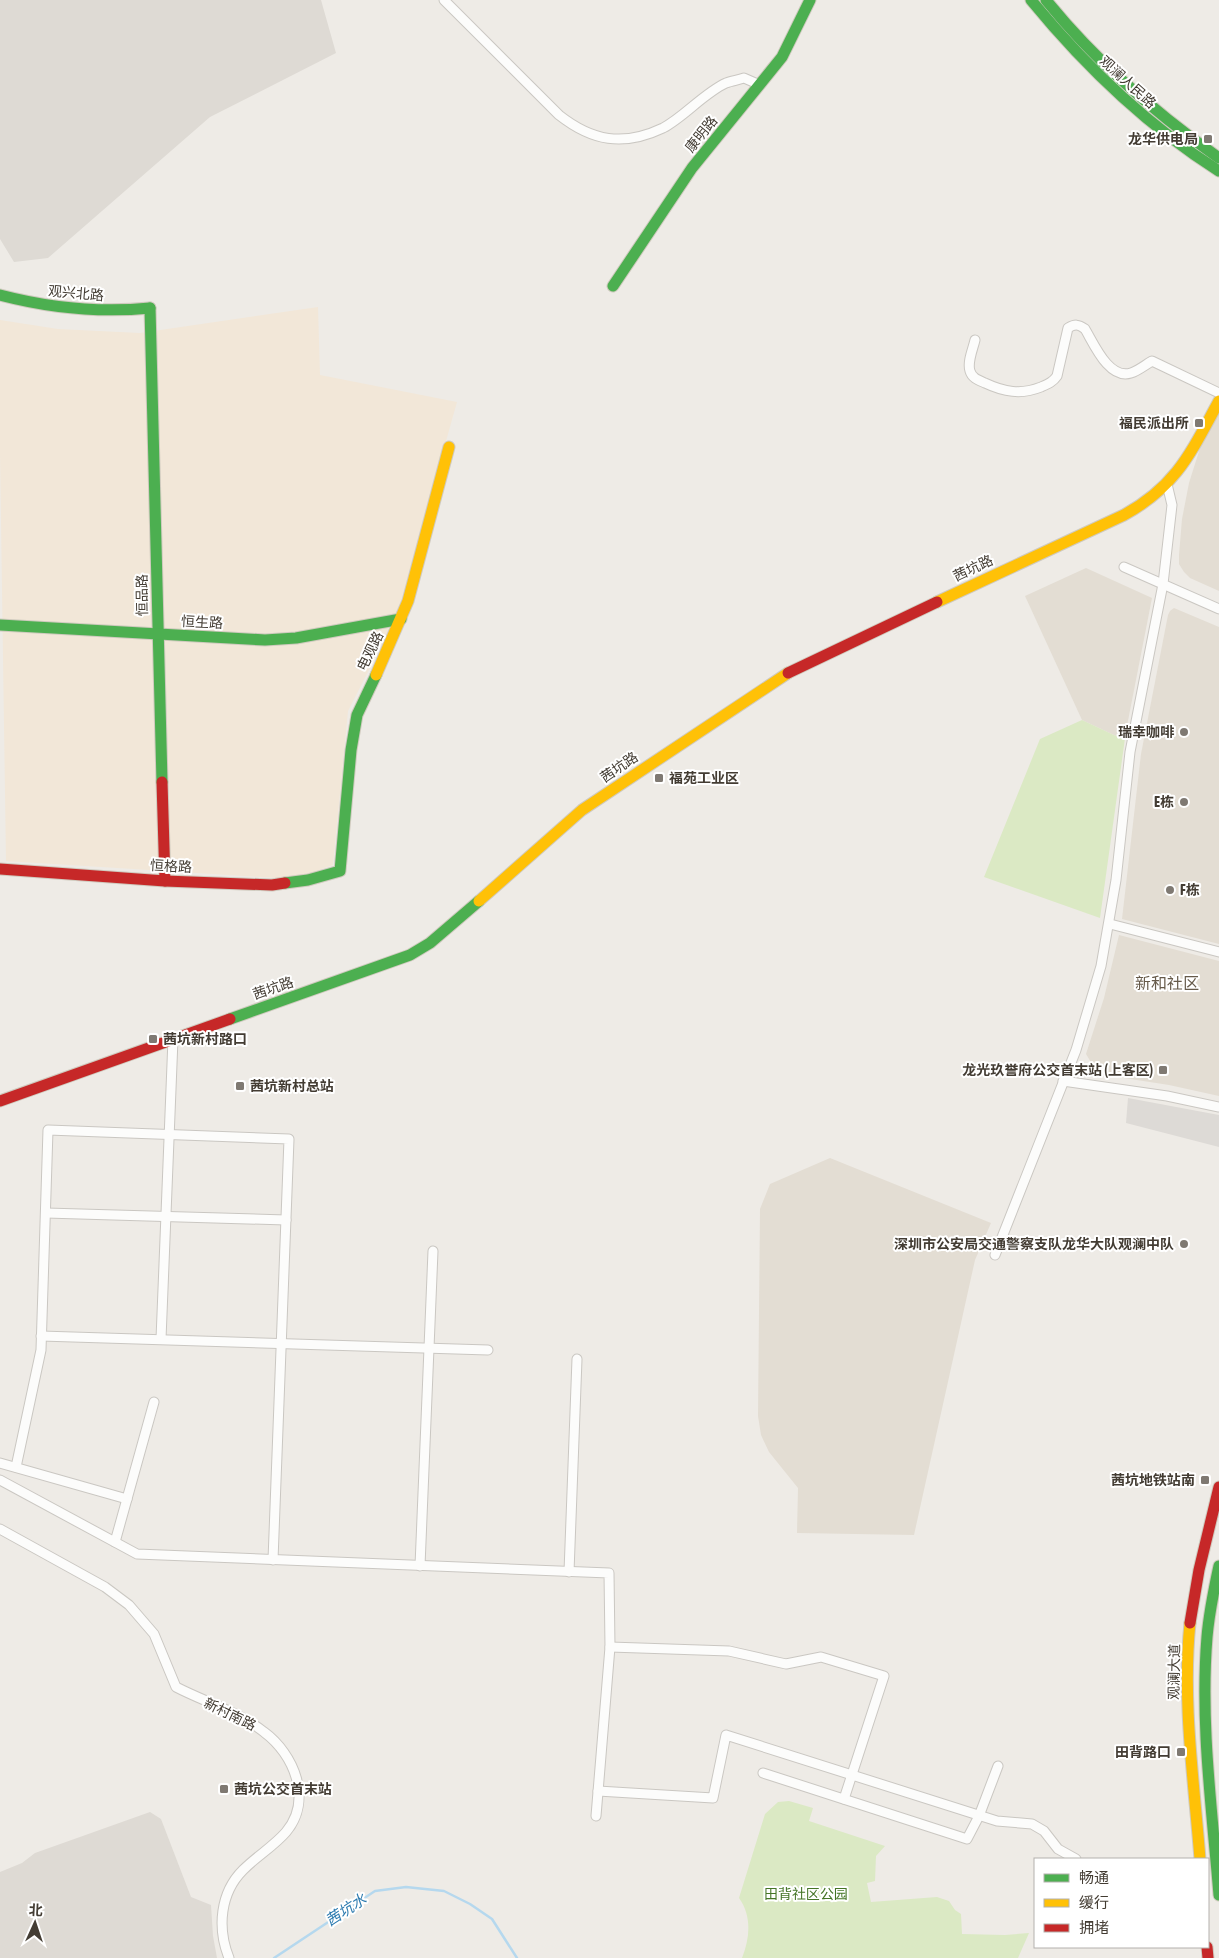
<svg xmlns="http://www.w3.org/2000/svg" width="1219" height="1958" font-family="'Asap Condensed','Noto Sans SC',sans-serif">
<style>
.residential{fill:#e3ddd3}
.commercial{fill:#f2e7d8}
.industrial{fill:#dedad4}
.green{fill:#dbe9c4}
.parking{fill:#dddad6}
.lines{fill:none;stroke-linecap:round;stroke-linejoin:round}
.stream{stroke:#b5d8ee;stroke-width:2.5}
.street-casing{stroke:#cac7c2;stroke-width:11}
.fast-casing{stroke:#cfcabe;stroke-width:13}
.slow-casing{stroke:#cfcabe;stroke-width:13}
.jam-casing{stroke:#cfcabe;stroke-width:13}
.street{stroke:#fcfcfb;stroke-width:9}
.fast{stroke:#4caf50;stroke-width:11}
.slow{stroke:#ffc107;stroke-width:11}
.jam{stroke:#c62828;stroke-width:11}
.poi-dot{fill:#7f7972;stroke:#fff;stroke-width:2}
.labels{text-anchor:middle;stroke-width:4;stroke-linejoin:round;paint-order:stroke}
.street-label{font-size:14px;fill:#433c33;stroke:#fff}
.poi-label{font-size:14px;font-weight:bold;fill:#433c33;stroke:#fff;text-anchor:end}
.park-label{font-size:14px;fill:#457526;stroke:#fff}
.water-label{font-size:15px;font-style:italic;fill:#2b7aaf;stroke:#fff}
.quarter-label{font-size:16px;fill:#665a4a;stroke:#fff}
</style>
<rect width="100%" height="100%" fill="#eeebe6"/>
<g class="residential">
<polygon points="1219,412 1219,591 1190,578 1184,572 1179,564 1179,555 1182,519 1189,483 1200,448 1215,415"/>
<polygon points="1086,568 1152,598 1126,731 1116,736 1082,720 1025,596"/>
<polygon points="1174,608 1219,627 1219,944 1122,919 1141,754 1168,615 1170,611"/>
<polygon points="1119,935 1219,961 1219,1096 1169,1085 1098,1074 1086,1054 1104,998"/>
<polygon points="830,1158 991,1223 975,1260 914,1535 797,1533 798,1488 769,1452 761,1435 758,1416 760,1209 770,1184"/>
</g>
<polygon class="commercial" points="318,307 320,375 457,402 397,615 348,711 333,865 294,879 6,861 0,453 0,320 58,329 140,333"/>
<g class="industrial">
<polygon points="0,0 321,0 336,53 210,117 48,258 14,262 0,239"/>
<polygon points="150,1812 161,1819 191,1897 211,1905 213,1936 217,1958 0,1958 0,1872 22,1863 35,1853"/>
</g>
<g class="green">
<polygon points="1082,720 1116,736 1126,731 1100,918 984,877 1040,739"/>
<path d="M 789,1801 L 813,1808 L 809,1821 L 885,1846 L 876,1856 L 875,1881 L 867,1883 L 871,1902 L 937,1897 L 949,1901 L 955,1910 L 961,1914 L 962,1934 L 1005,1935 L 1029,1933 L 1018,1958 L 742,1958 C 750,1938 752,1916 739,1898 L 765,1814 L 778,1802 Z"/>
</g>
<polygon class="parking" points="1128,1098 1219,1115 1219,1147 1126,1123"/>
<g class="lines">
<polyline class="stream" points="274,1958 375,1891 406,1887 444,1891 470,1904 492,1919 517,1958"/>
<g class="street-casing">
<g id="street">
<path d="M 444,0 L 559,115 C 592,141 623,147 663,128 C 684,117 704,93 726,83 C 731,81 738,80 744,78 L 760,85"/>
<path d="M 975,340 C 973,349 967,362 970,371 C 972,378 978,380 985,383 C 1004,392 1021,395 1041,387 C 1048,384 1053,382 1057,376 L 1068,328 C 1075,324 1078,324 1085,329 C 1094,344 1109,380 1131,373 C 1138,371 1145,365 1152,361 L 1219,393"/>
<polyline points="1124,567 1219,609"/>
<polyline points="1110,924 1219,952"/>
<polyline points="1063,1081 1167,1096 1219,1107"/>
<polyline points="46,1213 286,1220"/>
<polyline points="995,1255 1076,1050 1101,966 1116,880 1130,752 1163,584 1172,505 1167,484"/>
<polyline points="41,1336 488,1350"/>
<polyline points="161,1339 173,1039"/>
<polyline points="0,1463 127,1499"/>
<polyline points="16,1467 41,1350 48,1130 289,1139 273,1560"/>
<polyline points="0,1480 137,1554 609,1573 610,1647 596,1816"/>
<path d="M 0,1529 L 105,1587 L 129,1605 L 154,1634 L 176,1687 C 205,1702 239,1712 264,1732 C 294,1754 313,1800 286,1832 C 274,1846 257,1856 243,1870 C 220,1893 217,1928 229,1958"/>
<polyline points="115,1542 154,1402"/>
<polyline points="420,1566 433,1251"/>
<polyline points="569,1572 577,1359"/>
<polyline points="610,1647 729,1651 786,1664 821,1657 884,1676 844,1799"/>
<polyline points="763,1773 967,1839 979,1816 998,1766"/>
<polyline points="598,1791 713,1798 726,1735 997,1821 1032,1824 1044,1831 1058,1849 1076,1859"/>
</g>
</g>
<g class="fast-casing">
<g id="fast">
<path d="M 1031,0 C 1086,67 1146,125 1219,171"/>
<path d="M 1046,0 C 1096,62 1154,112 1219,158"/>
<polyline points="613,286 692,168 782,57 810,0"/>
<path d="M 0,295 C 50,308 99,313 150,308"/>
<polyline points="150,308 162,782"/>
<polyline points="0,625 265,640 296,638 401,619"/>
<polyline points="285,883 308,880 340,871 351,750 357,715 376,675"/>
<polyline points="230,1019 410,955 430,943 479,901"/>
<path d="M 1219,1566 C 1214,1589 1209,1613 1207,1637 C 1200,1723 1212,1809 1219,1895"/>
</g>
</g>
<g class="slow-casing">
<g id="slow">
<path d="M 937,602 L 1124,515 C 1177,486 1191,452 1219,401"/>
<polyline points="376,675 408,601 449,447"/>
<polyline points="479,901 582,810 788,673"/>
<path d="M 1190,1623 C 1182,1701 1194,1781 1200,1859"/>
</g>
</g>
<g class="jam-casing">
<g id="jam">
<polyline points="788,673 937,602"/>
<polyline points="162,782 165,881"/>
<polyline points="0,869 165,881 272,885 285,883"/>
<polyline points="0,1101 230,1019"/>
<polyline points="1190,1623 1199,1570 1219,1487"/>
<polyline points="1207,1947 1208,1958"/>
</g>
</g>
<use href="#street" class="street"/>
<use href="#fast" class="fast"/>
<use href="#slow" class="slow"/>
<use href="#jam" class="jam"/>
</g>
<g class="poi-dot">
<rect x="1203" y="134" width="10" height="10" rx="2.5"/>
<rect x="1194" y="418" width="10" height="10" rx="2.5"/>
<circle cx="1184" cy="732" r="5"/>
<rect x="654" y="773" width="10" height="10" rx="2.5"/>
<circle cx="1184" cy="802" r="5"/>
<circle cx="1170" cy="890" r="5"/>
<rect x="148" y="1034" width="10" height="10" rx="2.5"/>
<rect x="1158" y="1065" width="10" height="10" rx="2.5"/>
<rect x="235" y="1081" width="10" height="10" rx="2.5"/>
<circle cx="1184" cy="1244" r="5"/>
<rect x="1200" y="1475" width="10" height="10" rx="2.5"/>
<rect x="1176" y="1747" width="10" height="10" rx="2.5"/>
<rect x="219" y="1784" width="10" height="10" rx="2.5"/>
</g>
<g class="labels">
<g class="street-label">
<text transform="translate(1128 82) rotate(42)" y="5">观澜人民路</text>
<text transform="translate(701 134) rotate(-51)" y="5">康明路</text>
<text transform="translate(76 293) rotate(5)" y="5">观兴北路</text>
<text transform="translate(973 568) rotate(-25)" y="5">茜坑路</text>
<text transform="translate(142 595) rotate(-91)" y="5">恒品路</text>
<text transform="translate(202 622) rotate(3)" y="5">恒生路</text>
<text transform="translate(370 651) rotate(-64)" y="5">电观路</text>
<text transform="translate(619 767) rotate(-34)" y="5">茜坑路</text>
<text transform="translate(171 866) rotate(3)" y="5">恒格路</text>
<text transform="translate(273 988) rotate(-19)" y="5">茜坑路</text>
<text transform="translate(1174 1672) rotate(-89)" y="5">观澜大道</text>
<text transform="translate(230 1714) rotate(26)" y="5">新村南路</text>
</g>
<g class="poi-label">
<text x="1198" y="144">龙华供电局</text>
<text x="1189" y="428">福民派出所</text>
<text x="1174" y="737">瑞幸咖啡</text>
<text x="669" y="783" text-anchor="start">福苑工业区</text>
<text x="1174" y="807">E栋</text>
<text x="1180" y="895" text-anchor="start">F栋</text>
<text x="163" y="1044" text-anchor="start">茜坑新村路口</text>
<text x="1153" y="1075">龙光玖誉府公交首末站 (上客区)</text>
<text x="250" y="1091" text-anchor="start">茜坑新村总站</text>
<text x="1174" y="1249">深圳市公安局交通警察支队龙华大队观澜中队</text>
<text x="1195" y="1485">茜坑地铁站南</text>
<text x="1171" y="1757">田背路口</text>
<text x="234" y="1794" text-anchor="start">茜坑公交首末站</text>
</g>
<g class="park-label">
<text x="806" y="1899">田背社区公园</text>
</g>
<g class="water-label">
<text transform="translate(346 1910) rotate(-33)" y="5">茜坑水</text>
</g>
<g class="quarter-label">
<text x="1167" y="989">新和社区</text>
</g>
</g>
<rect x="1034" y="1858" width="175" height="90" fill="#ffffff" stroke="#b4b1ad"/>
<rect x="1044" y="1874" width="25" height="8" fill="#4caf50" stroke="#b4b1ad"/>
<text x="1079" y="1883" font-size="15" fill="#433c33">畅通</text>
<rect x="1044" y="1899" width="25" height="8" fill="#ffc107" stroke="#b4b1ad"/>
<text x="1079" y="1908" font-size="15" fill="#433c33">缓行</text>
<rect x="1044" y="1924" width="25" height="8" fill="#c62828" stroke="#b4b1ad"/>
<text x="1079" y="1933" font-size="15" fill="#433c33">拥堵</text>
<g transform="translate(35 1923) rotate(3)" stroke="#ffffff" stroke-width="4" paint-order="stroke">
<path d="M0-4L9 19L0 12L-9 19Z" fill="#433c33"/>
<text y="-8" font-size="14" font-weight="bold" text-anchor="middle" fill="#433c33">北</text>
</g>
</svg>
